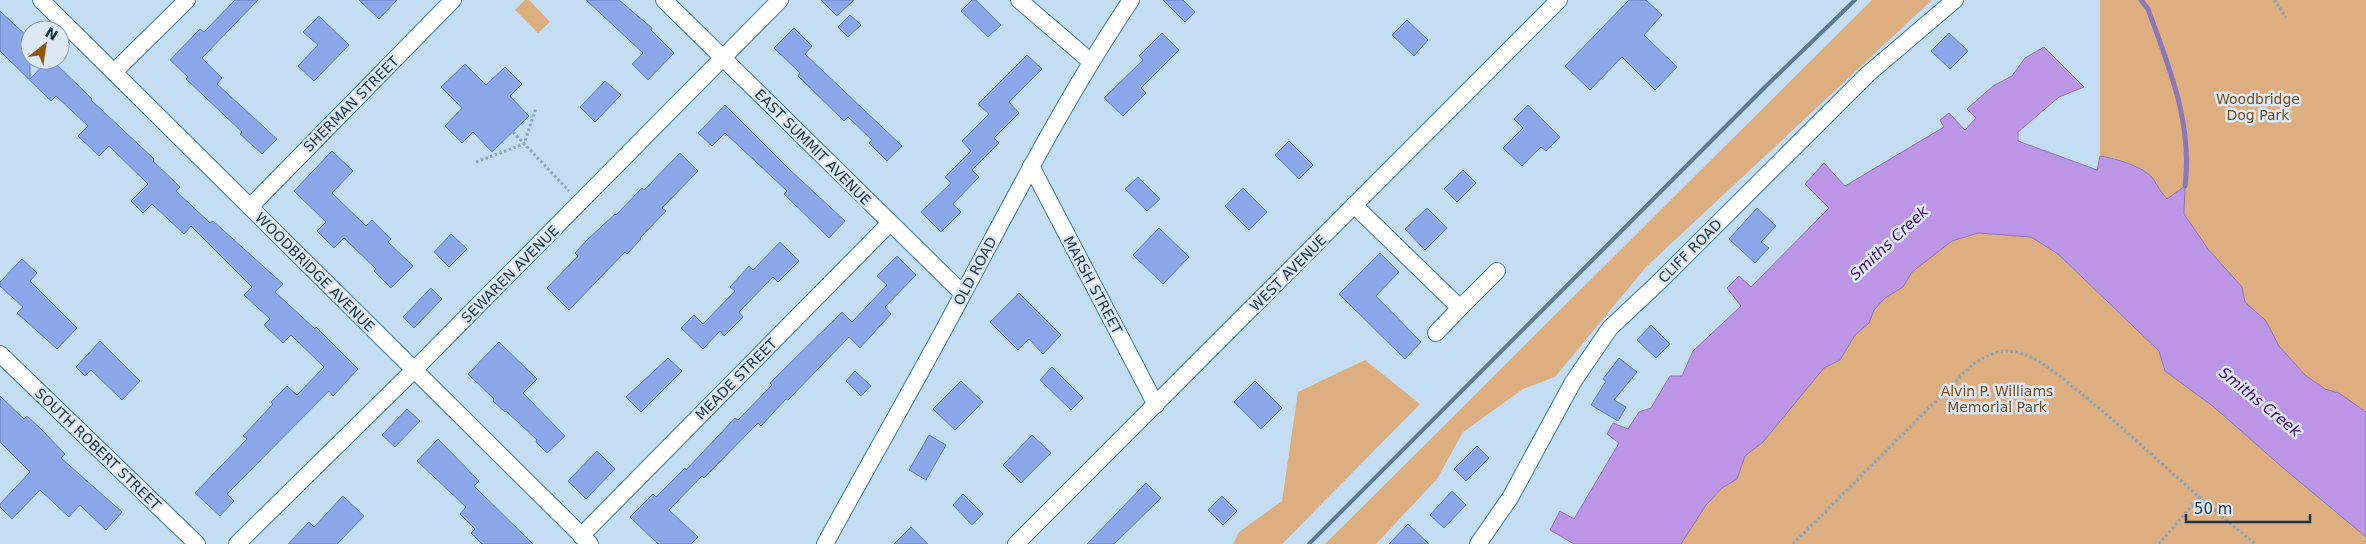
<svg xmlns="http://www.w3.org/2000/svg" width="2366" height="544" font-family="'DejaVu Sans',sans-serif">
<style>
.green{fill:#ddae7f}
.water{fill:#bd95e6;stroke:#8c78b7}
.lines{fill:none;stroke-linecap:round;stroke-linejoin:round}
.stream{stroke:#8c78b7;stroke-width:5}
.building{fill:#8ba7e9;stroke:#627cba}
.minor-casing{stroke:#3b78aa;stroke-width:18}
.path{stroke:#8aa3b9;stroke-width:3;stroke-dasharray:2.5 2.5;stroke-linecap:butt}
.minor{stroke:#fff;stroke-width:16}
.rail{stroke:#617a90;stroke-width:4}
.labels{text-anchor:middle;stroke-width:5;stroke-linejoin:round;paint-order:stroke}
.park-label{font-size:14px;fill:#794c16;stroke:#dce8f4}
.street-label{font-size:14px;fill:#1a3349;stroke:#dce8f4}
.water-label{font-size:15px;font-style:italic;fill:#400165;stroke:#dce8f4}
</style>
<rect width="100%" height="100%" fill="#c4ddf3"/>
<g class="green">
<polygon points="525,0 529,0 550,22 538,33 515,10"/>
<polygon points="1872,0 1932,0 1646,267 1555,377 1523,389 1463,432 1437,479 1376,544 1325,544"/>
<path d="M 2100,0 L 2366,0 L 2366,412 L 2339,393 L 2325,389 L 2305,375 L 2279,346 L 2266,321 L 2245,302 L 2242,287 L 2208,249 L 2184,214 L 2185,187 L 2167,199 L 2156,187 L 2157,183 C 2144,167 2120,158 2100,156 Z"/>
<polygon points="1978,233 2031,237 2058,254 2159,351 2165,371 2214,407 2282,467 2366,537 2366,544 1681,544 1706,505 1722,488 1737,479 1745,456 1763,442 1824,367 1840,360 1855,335 1869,322 1874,310 1885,298 1903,287 1912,272 1952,241"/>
<polygon points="1365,360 1420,404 1282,544 1233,544 1239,532 1282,501 1298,392"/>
</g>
<path class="water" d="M 2044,47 L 2084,87 L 2059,97 L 2018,132 L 2018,141 L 2097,170 L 2100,156 C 2114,158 2146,167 2154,180 C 2158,187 2161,192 2167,199 L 2185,186 L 2184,214 L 2208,249 L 2242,287 L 2245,302 L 2266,321 L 2279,346 L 2305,375 L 2325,389 L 2339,393 L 2366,412 L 2366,537 L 2282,467 L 2214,407 L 2165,371 L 2159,351 L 2058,254 L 2031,237 L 1978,233 L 1952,241 L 1912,272 L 1903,287 L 1885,298 L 1874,310 L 1869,323 L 1855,335 L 1840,360 L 1824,368 L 1763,442 L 1745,456 L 1737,479 L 1722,488 L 1706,505 L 1681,544 L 1574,544 L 1550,530 L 1560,511 L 1574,519 L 1619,443 L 1607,434 L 1613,423 L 1628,429 L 1639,412 L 1651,408 L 1670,376 L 1682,376 L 1693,351 L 1741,306 L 1727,288 L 1739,276 L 1751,287 L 1829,208 L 1805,184 L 1824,163 L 1845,186 L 1944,127 L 1940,120 L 1949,113 L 1965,130 L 1976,118 L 1967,109 L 1993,86 L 2012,76 L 2025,58 Z"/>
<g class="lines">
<path class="stream" d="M 2141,0 L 2148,9 C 2169,66 2193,125 2185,186"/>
</g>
<g class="building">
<polygon points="235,0 258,0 202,58 222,78 217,84 277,139 262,154 240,134 242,132 186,79 188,77 170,60 200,29 204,32"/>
<polygon points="359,0 397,0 379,19"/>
<polygon points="586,0 619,0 652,28 651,30 674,53 648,80 632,64 643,53"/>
<polygon points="821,0 854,0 837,16"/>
<polygon points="972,0 976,0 1001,25 988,37 961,11"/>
<polygon points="1163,0 1183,0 1195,12 1185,22"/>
<polygon points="1629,0 1646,0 1662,15 1644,35 1677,67 1655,90 1622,57 1590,90 1565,66"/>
<polygon points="0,11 30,39 30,79 48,60 52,60 92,99 91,100 154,159 153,161 180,187 176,191 210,223 213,221 283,284 275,292 315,329 316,327 358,369 333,396 329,391 227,494 234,501 220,516 195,493 247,439 243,436 273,404 271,402 287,386 297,395 324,367 291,335 283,343 264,325 270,319 244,295 252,287 191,226 184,234 152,204 143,213 131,201 148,184 109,146 99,156 78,136 88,126 56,96 51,101 0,51"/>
<polygon points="850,15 861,25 848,37 838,27"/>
<polygon points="319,16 349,45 314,81 298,66 318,45 303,32"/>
<polygon points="1407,20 1428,40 1414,56 1392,35"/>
<polygon points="794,28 812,46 805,54 902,146 887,161 869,143 872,140 848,117 844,121 798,76 800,73 774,48"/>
<polygon points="1162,33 1179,50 1141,88 1146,93 1123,116 1104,98 1143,60 1139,56"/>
<polygon points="1949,33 1968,51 1950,69 1931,51"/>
<polygon points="1027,55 1042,69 1009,102 1019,113 994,138 999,143 972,170 979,177 953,204 961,212 941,232 921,212 951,183 945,177 971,151 962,141 989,114 978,104"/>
<polygon points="465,64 486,85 505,67 522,84 510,96 529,116 492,152 473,132 462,143 445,126 462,108 441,87"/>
<polygon points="605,81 621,95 595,122 580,107"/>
<polygon points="725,105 789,169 845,221 829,238 784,194 787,191 725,133 712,146 698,133"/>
<polygon points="1528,105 1560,137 1546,151 1541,147 1522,166 1503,148 1523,128 1514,119"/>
<polygon points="1289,141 1313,165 1299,179 1275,155"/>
<polygon points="332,151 353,171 332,193 366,226 372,220 391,239 388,242 413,266 391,288 374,271 376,269 344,238 334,248 317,231 326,222 294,191"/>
<polygon points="680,153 698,171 662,208 666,211 640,238 641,239 627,254 625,252 569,310 547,288 578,256 575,253 587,240 615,214 616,215 642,188 644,190"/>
<polygon points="1463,170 1476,183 1457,202 1444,189"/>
<polygon points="1138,177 1160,199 1147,211 1125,189"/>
<polygon points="1243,188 1267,212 1249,230 1225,206"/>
<polygon points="1427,208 1447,228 1425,250 1405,229"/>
<polygon points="1757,208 1776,226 1761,242 1769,248 1755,263 1729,239"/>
<polygon points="1159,228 1189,257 1163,284 1133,255"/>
<polygon points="451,234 467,249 449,267 434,252"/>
<polygon points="780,242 799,261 778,282 773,277 739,312 743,317 724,336 720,331 703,349 681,328 694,315 703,324 735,291 730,287 749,266 753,270"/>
<polygon points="1380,253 1399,272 1376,296 1421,342 1405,359 1339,294"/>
<polygon points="897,256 916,275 885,307 891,314 860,348 849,337 788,400 786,399 761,426 758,423 704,478 702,476 669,510 698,537 691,544 658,544 630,517 653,494 656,497 685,468 686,470 735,418 738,420 772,385 770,383 842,312 852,322 887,285 877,276"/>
<polygon points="22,259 37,273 30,281 77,328 57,349 17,313 23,307 0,286 0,282"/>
<polygon points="431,288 442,299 414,328 403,317"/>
<polygon points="1019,293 1061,335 1043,354 1029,339 1018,350 990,322"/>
<polygon points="1651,325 1670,344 1656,358 1637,340"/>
<polygon points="100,341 140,381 122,400 91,370 85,376 76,367"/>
<polygon points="499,342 537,379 523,393 565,436 547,453 536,442 537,440 506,411 505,412 493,401 494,399 468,374"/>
<polygon points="668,358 682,371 641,412 626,397"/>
<polygon points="1619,358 1637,372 1614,400 1626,407 1618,421 1591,405 1606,381 1603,379"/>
<polygon points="1052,367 1083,398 1071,410 1040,380"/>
<polygon points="855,371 871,386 861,396 846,381"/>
<polygon points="961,381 983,402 955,430 933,409"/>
<polygon points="1255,381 1282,408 1261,429 1234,402"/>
<polygon points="0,396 24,419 27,416 41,429 65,454 61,458 122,512 106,530 80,505 69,517 40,490 12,519 0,507 0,504 30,472 0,442"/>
<polygon points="407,409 420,421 395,447 382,435"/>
<polygon points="929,435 946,445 926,480 909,470"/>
<polygon points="1032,435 1051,453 1021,483 1003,465"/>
<polygon points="438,439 479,481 474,486 533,544 482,544 471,533 475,529 460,514 466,507 417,461"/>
<polygon points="1477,446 1489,458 1466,481 1454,469"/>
<polygon points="597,451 615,469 586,499 568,481"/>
<polygon points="1146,483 1161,498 1114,544 1087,544"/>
<polygon points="1452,491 1466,505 1444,528 1430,515"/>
<polygon points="963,494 983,514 972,525 953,505"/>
<polygon points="343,496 364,516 337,544 288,544 309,522 314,527"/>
<polygon points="1222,496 1237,511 1223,525 1208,510"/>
<polygon points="1408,524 1429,544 1389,544"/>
<polygon points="911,527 928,544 894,544"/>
</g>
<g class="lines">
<g class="minor-casing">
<g id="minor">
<polyline points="41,0 590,544"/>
<polyline points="664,0 963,294"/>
<polyline points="1019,0 1090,61"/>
<polyline points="114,72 187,0"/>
<polyline points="1031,166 1156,405"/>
<polyline points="1354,205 1460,308 1497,271"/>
<polyline points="250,207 453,0"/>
<polyline points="1436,333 1460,308"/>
<polyline points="0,354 197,544"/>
<polyline points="581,536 890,223"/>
<polyline points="237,544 414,370 780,0"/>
<path d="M 825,544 C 871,460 919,377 964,292 C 1017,193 1068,94 1131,0"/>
<polyline points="1016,544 1559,0"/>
<polyline points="1478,544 1510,498 1573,382 1610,328 1659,282 1868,74 1955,0"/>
</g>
</g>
<g class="path">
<polyline points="2274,0 2286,17"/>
<polyline points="513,132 569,191"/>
<polyline points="476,162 524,144 536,108"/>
<path d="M 1793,544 L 1973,364 C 1984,358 1996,350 2008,351 C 2036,352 2062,379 2083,395 C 2142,443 2196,498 2256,544"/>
<polyline points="2159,544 2200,496"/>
</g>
<use href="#minor" class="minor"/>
<polyline class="rail" points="1309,544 1765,87 1855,0"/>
</g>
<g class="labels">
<g class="park-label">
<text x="2258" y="104">Woodbridge<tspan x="2258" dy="16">Dog Park</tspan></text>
<text x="1997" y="396">Alvin P. Williams<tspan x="1997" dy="16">Memorial Park</tspan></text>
</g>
<g class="street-label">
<text transform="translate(351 104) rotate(-45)" y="5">SHERMAN STREET</text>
<text transform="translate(813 147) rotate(45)" y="5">EAST SUMMIT AVENUE</text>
<text transform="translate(1690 251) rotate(-45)" y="5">CLIFF ROAD</text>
<text transform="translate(975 271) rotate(-62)" y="5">OLD ROAD</text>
<text transform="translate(315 272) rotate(45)" y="5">WOODBRIDGE AVENUE</text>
<text transform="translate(1288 273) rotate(-45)" y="5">WEST AVENUE</text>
<text transform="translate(510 274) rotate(-45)" y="5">SEWAREN AVENUE</text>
<text transform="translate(1093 285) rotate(62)" y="5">MARSH STREET</text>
<text transform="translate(736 379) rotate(-45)" y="5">MEADE STREET</text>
<text transform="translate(98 449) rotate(44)" y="5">SOUTH ROBERT STREET</text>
</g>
<g class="water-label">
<text transform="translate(1889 243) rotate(-43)" y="5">Smiths Creek</text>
<text transform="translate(2260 402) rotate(39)" y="5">Smiths Creek</text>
</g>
</g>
<g transform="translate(45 45) rotate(30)"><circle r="24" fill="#dce8f4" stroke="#8ea0b0"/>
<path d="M0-4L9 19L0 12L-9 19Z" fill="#8f580e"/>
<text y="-8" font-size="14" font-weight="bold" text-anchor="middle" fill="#1a3349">N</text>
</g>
<path d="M2186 514v8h124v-8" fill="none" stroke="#1a3349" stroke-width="2.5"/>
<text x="2194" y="514" font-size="15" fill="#1a3349" stroke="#dce8f4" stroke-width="4" paint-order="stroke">50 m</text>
</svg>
